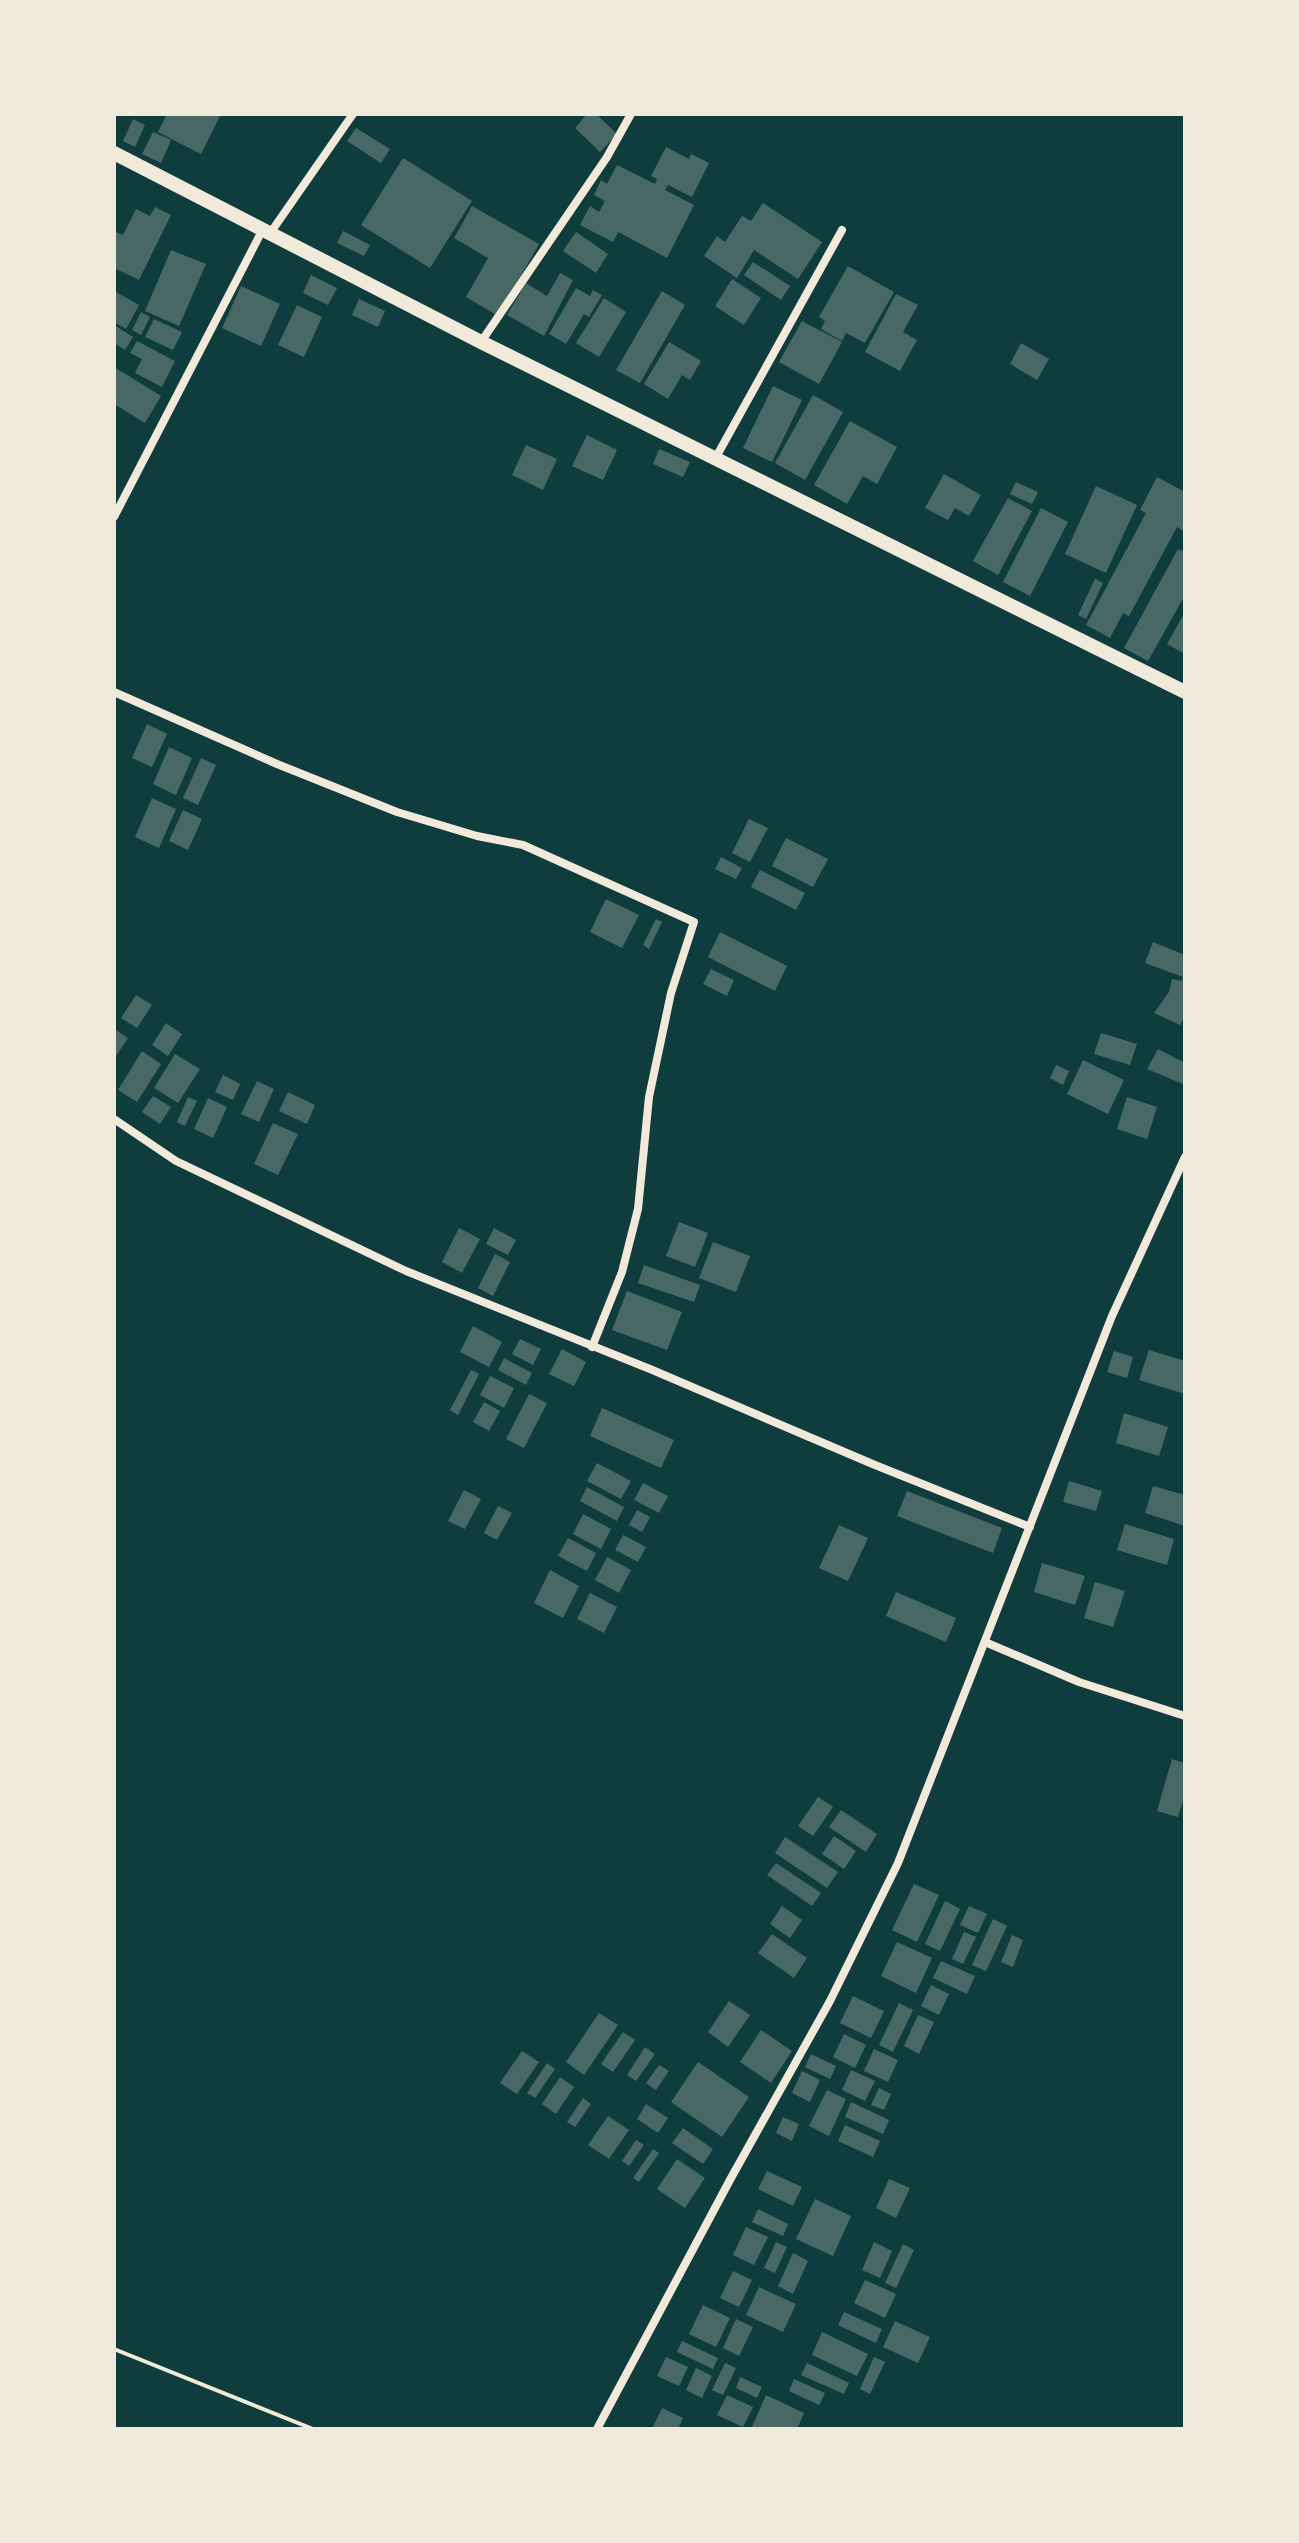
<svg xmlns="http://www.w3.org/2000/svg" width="1299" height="2543" font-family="'Noto Sans',sans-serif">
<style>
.building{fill:#486865}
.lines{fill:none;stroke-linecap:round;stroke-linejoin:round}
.path{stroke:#f1e9da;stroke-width:4}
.minor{stroke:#f1e9da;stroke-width:8}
.tertiary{stroke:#f1e9da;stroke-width:14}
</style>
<rect width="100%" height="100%" fill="#0f3d3e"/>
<g class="building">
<polygon points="167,114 221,114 201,154 158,132"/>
<polygon points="587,114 596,114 617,134 600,152 575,128"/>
<polygon points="133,119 145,125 135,147 123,141"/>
<polygon points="356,128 390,149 381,163 347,141"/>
<polygon points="153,132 171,140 161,163 142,154"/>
<polygon points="666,147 689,159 691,154 709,163 692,197 668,185 665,190 694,205 667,258 618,232 613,242 580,225 590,206 599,212 605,201 594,195 601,180 607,184 617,165 655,184 657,179 651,176"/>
<polygon points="403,158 472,201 430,268 361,225"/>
<polygon points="763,203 822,242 798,279 754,250 737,278 704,256 717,236 725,242 742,216 751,221"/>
<polygon points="472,206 539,244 498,316 466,297 488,258 454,238"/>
<polygon points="155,207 171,215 139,280 114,268 114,231 123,235 136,209 150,216"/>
<polygon points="343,231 370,245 364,256 337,243"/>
<polygon points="576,232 608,254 596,273 563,251"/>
<polygon points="171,250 206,264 179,326 145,311"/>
<polygon points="753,262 790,286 781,300 744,275"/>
<polygon points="848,266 894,292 865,343 846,333 842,341 821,329 825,321 819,317"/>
<polygon points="560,273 573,280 544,336 507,315 526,283 547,296"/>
<polygon points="311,275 337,288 328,305 303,293"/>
<polygon points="732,279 761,298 744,325 715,306"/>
<polygon points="241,286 280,304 261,346 222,328"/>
<polygon points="576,288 590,296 593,290 602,295 589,317 584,314 566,344 549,334"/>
<polygon points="114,291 139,305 126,329 114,322"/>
<polygon points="662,291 685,305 640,383 616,370"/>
<polygon points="896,294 918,305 903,332 917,340 900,371 865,352"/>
<polygon points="604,298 626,312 599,357 576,343"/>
<polygon points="359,299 385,311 378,327 352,315"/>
<polygon points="297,305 322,317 304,357 278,345"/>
<polygon points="141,312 150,317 141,335 132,330"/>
<polygon points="154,319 182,332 173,350 145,337"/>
<polygon points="802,321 842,342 819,384 779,362"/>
<polygon points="114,325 133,337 125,350 114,343"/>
<polygon points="137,341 175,361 162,387 135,373 142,359 130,353"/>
<polygon points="669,342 701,361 690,380 682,375 668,399 644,384"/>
<polygon points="1021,343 1049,359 1037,380 1010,364"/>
<polygon points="114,367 161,396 145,423 114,404"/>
<polygon points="773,386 802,400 772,462 743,448"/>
<polygon points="813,395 843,412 805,480 775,463"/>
<polygon points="850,421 897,447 877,484 863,476 847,504 814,485"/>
<polygon points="587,435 617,450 603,480 572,466"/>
<polygon points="526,445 557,459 543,490 512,475"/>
<polygon points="659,449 690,462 683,477 653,464"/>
<polygon points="944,474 981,495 969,516 955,508 948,520 925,508"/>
<polygon points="1157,477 1185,492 1185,532 1177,527 1129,616 1123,613 1110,638 1086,625 1146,513 1140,510"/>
<polygon points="1016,482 1038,492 1032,504 1010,494"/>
<polygon points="1096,486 1137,505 1106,573 1065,554"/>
<polygon points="1008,498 1032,511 998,575 973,561"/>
<polygon points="1041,508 1068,522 1030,596 1003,582"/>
<polygon points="1178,549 1185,552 1185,595 1148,661 1124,648"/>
<polygon points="1095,579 1103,583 1086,619 1078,615"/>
<polygon points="1185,612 1185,654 1167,644"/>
<polygon points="147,724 167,734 152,767 132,758"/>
<polygon points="169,747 192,758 176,795 153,784"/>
<polygon points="201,758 216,765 198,805 183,798"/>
<polygon points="152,798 176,809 159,848 135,837"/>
<polygon points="183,810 202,819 188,850 169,841"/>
<polygon points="749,819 768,828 750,862 732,853"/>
<polygon points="786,838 828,859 813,887 772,866"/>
<polygon points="721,857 742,868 736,879 715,869"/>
<polygon points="760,870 805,893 796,910 751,887"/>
<polygon points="606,899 639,915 622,948 590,932"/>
<polygon points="656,919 662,922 649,949 643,945"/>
<polygon points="720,932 787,966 775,991 708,957"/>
<polygon points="1153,942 1185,955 1185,1016 1180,1025 1154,1013 1169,992 1172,979 1181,981 1183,977 1145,963"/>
<polygon points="711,969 734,980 727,996 703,984"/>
<polygon points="136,995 152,1005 137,1028 121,1018"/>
<polygon points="166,1023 182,1034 168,1056 152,1045"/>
<polygon points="114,1029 128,1038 114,1059"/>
<polygon points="1101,1033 1137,1044 1130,1065 1094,1054"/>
<polygon points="1158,1049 1185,1063 1185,1085 1147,1069"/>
<polygon points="142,1051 161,1064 137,1102 118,1090"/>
<polygon points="175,1054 200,1069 178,1103 154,1088"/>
<polygon points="1083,1060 1124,1080 1108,1114 1067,1094"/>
<polygon points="1056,1065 1069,1071 1063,1085 1050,1078"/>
<polygon points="223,1075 240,1084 233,1100 215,1092"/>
<polygon points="257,1081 274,1089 259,1122 241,1114"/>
<polygon points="288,1092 315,1105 307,1124 279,1111"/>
<polygon points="153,1096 171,1107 160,1124 142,1112"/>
<polygon points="188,1097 197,1101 185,1126 177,1122"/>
<polygon points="1127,1097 1157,1107 1147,1139 1117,1129"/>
<polygon points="208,1098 227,1107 213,1138 194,1129"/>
<polygon points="273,1123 298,1134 278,1175 254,1164"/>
<polygon points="679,1222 708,1233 695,1267 666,1256"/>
<polygon points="459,1228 480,1239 462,1273 442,1262"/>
<polygon points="494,1228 516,1240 508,1255 486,1244"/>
<polygon points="713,1242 750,1256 736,1292 699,1278"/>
<polygon points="495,1254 510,1262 493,1296 478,1288"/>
<polygon points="644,1265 700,1285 694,1302 638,1283"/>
<polygon points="627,1291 682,1312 667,1350 612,1330"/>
<polygon points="473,1326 502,1342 489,1367 460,1352"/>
<polygon points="520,1339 541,1349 533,1365 512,1354"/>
<polygon points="562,1349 586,1362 574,1386 549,1374"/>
<polygon points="1149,1350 1185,1361 1185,1394 1139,1380"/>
<polygon points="1114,1351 1133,1357 1127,1378 1107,1372"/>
<polygon points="504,1358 532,1373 526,1385 498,1370"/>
<polygon points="471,1370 479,1374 458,1415 450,1410"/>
<polygon points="490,1376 514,1388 504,1408 480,1395"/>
<polygon points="529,1394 547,1403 524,1448 506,1439"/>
<polygon points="484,1402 500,1411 489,1431 473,1422"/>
<polygon points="602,1408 674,1440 661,1468 590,1436"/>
<polygon points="1124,1413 1168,1427 1159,1456 1116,1443"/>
<polygon points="597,1463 631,1481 621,1499 587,1481"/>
<polygon points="1069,1481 1102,1491 1096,1511 1063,1502"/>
<polygon points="643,1483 668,1496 659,1513 634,1500"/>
<polygon points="1153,1486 1185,1495 1185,1526 1145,1513"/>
<polygon points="587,1487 624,1507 617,1521 580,1501"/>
<polygon points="464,1490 481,1499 465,1529 448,1521"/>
<polygon points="907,1491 1002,1528 993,1553 897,1516"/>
<polygon points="498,1506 512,1513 497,1540 484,1533"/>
<polygon points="637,1510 650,1517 642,1532 629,1525"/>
<polygon points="583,1514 611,1529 601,1549 573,1534"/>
<polygon points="1125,1524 1174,1539 1167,1565 1117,1550"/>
<polygon points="839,1525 868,1538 848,1581 819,1568"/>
<polygon points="623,1535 646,1547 638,1562 615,1550"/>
<polygon points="568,1538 596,1553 587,1571 558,1556"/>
<polygon points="607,1557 631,1570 619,1593 595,1580"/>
<polygon points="1042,1563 1085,1576 1075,1605 1034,1592"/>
<polygon points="550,1570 579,1586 563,1618 534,1603"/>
<polygon points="1095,1582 1125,1591 1113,1627 1084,1618"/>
<polygon points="896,1592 956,1618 946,1642 886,1616"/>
<polygon points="590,1593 617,1607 604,1633 577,1619"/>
<polygon points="1172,1759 1185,1763 1185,1794 1178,1817 1157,1811"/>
<polygon points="818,1797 833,1807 813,1836 798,1826"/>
<polygon points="841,1810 877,1834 866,1852 829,1827"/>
<polygon points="834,1836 856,1851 844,1869 822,1854"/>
<polygon points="785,1837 838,1872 827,1888 775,1853"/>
<polygon points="776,1863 821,1893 812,1906 767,1875"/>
<polygon points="914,1884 939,1895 917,1942 892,1930"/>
<polygon points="945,1901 960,1909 940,1951 925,1944"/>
<polygon points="782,1906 802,1920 790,1938 770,1924"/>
<polygon points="969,1906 987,1914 978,1933 960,1925"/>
<polygon points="993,1919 1007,1926 986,1971 972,1965"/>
<polygon points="964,1932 976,1937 963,1964 952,1959"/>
<polygon points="772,1934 807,1958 794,1978 758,1953"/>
<polygon points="1012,1935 1023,1940 1013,1967 1001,1962"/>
<polygon points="897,1942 932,1958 916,1993 881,1976"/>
<polygon points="941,1961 975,1976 967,1994 933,1978"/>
<polygon points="931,1985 949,1994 939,2015 921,2006"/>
<polygon points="853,1996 884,2011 871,2038 840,2023"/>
<polygon points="729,2001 750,2015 728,2047 708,2032"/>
<polygon points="899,2003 913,2010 893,2052 879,2045"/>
<polygon points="599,2013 618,2025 584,2075 566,2062"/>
<polygon points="918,2015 934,2022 919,2054 904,2046"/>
<polygon points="761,2030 792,2051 771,2083 740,2062"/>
<polygon points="623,2032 635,2040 613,2072 601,2064"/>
<polygon points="844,2034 866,2045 855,2068 833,2057"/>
<polygon points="645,2047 655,2054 636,2081 627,2075"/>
<polygon points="874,2049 898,2060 888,2082 864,2071"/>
<polygon points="522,2051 539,2062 517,2094 500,2083"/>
<polygon points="811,2054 836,2066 830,2079 805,2067"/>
<polygon points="698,2062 749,2097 722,2137 671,2102"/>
<polygon points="547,2063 555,2069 535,2098 527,2093"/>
<polygon points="659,2065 669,2071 656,2090 646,2083"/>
<polygon points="851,2070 875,2081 865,2101 842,2090"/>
<polygon points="802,2071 820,2080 810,2102 792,2093"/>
<polygon points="560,2077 574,2087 556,2114 542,2104"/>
<polygon points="879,2088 891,2094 884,2110 871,2105"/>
<polygon points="827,2090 846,2099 829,2136 809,2126"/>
<polygon points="583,2098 591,2104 575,2127 567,2122"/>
<polygon points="851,2102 889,2120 883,2134 845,2117"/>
<polygon points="646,2104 668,2118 658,2133 637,2119"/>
<polygon points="608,2116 629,2130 609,2159 588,2145"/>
<polygon points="783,2117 799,2124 792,2141 776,2133"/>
<polygon points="845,2125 880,2141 873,2157 838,2141"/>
<polygon points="683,2128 713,2149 703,2164 672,2143"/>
<polygon points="636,2140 644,2145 629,2166 622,2161"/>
<polygon points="653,2149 659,2153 639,2182 633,2178"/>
<polygon points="677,2159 705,2178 685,2208 657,2189"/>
<polygon points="767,2171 802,2187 793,2206 758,2189"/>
<polygon points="889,2179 910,2188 896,2218 876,2208"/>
<polygon points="815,2199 851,2216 833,2256 796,2239"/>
<polygon points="758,2209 788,2224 783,2236 752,2222"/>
<polygon points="746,2227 768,2237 754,2265 733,2255"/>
<polygon points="776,2242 787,2247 775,2273 764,2268"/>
<polygon points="874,2242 892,2251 880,2278 862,2270"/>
<polygon points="903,2244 914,2250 896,2288 885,2283"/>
<polygon points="793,2253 808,2261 793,2294 778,2286"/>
<polygon points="733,2271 752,2280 739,2307 720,2298"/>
<polygon points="865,2280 896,2294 885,2318 854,2303"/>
<polygon points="759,2287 796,2304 783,2332 746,2315"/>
<polygon points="703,2305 730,2318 716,2347 689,2334"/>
<polygon points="844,2312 882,2329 876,2343 838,2325"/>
<polygon points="736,2319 753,2327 739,2356 723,2348"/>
<polygon points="895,2321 930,2337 918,2363 883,2347"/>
<polygon points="822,2332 868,2354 857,2376 812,2355"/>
<polygon points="682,2341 718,2358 713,2369 677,2352"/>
<polygon points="666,2357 688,2367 679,2386 657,2376"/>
<polygon points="874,2357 885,2362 870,2394 860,2389"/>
<polygon points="725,2363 736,2368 723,2395 712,2390"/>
<polygon points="807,2363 849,2383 844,2394 801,2375"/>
<polygon points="696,2368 712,2376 702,2398 686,2390"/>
<polygon points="740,2377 762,2387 757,2398 736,2388"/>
<polygon points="794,2379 825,2393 819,2405 789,2391"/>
<polygon points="727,2395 753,2407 743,2427 717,2415"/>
<polygon points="766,2395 804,2413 797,2429 757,2429 752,2427"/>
<polygon points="662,2408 683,2418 678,2429 652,2429"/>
</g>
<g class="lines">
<polyline class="path" points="114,2349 313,2429"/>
<g class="minor">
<polyline points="271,232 353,114"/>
<polyline points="481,342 607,157 631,114"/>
<polyline points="715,459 842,230"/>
<polyline points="114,517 263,229"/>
<polyline points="114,692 277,764 397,812 477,836 523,845 694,922 671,993 649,1097 638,1209 622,1272 592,1347"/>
<polyline points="114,1119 176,1161 406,1271 650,1369 875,1465 1030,1527"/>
<polyline points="985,1642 1079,1682 1185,1716"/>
<polyline points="597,2429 731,2178 830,2001 898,1863 1112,1316 1185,1157"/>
</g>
<polyline class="tertiary" points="114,153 481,342 1185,692"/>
</g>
<rect width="1299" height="2543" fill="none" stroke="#f1e9da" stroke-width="232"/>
</svg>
